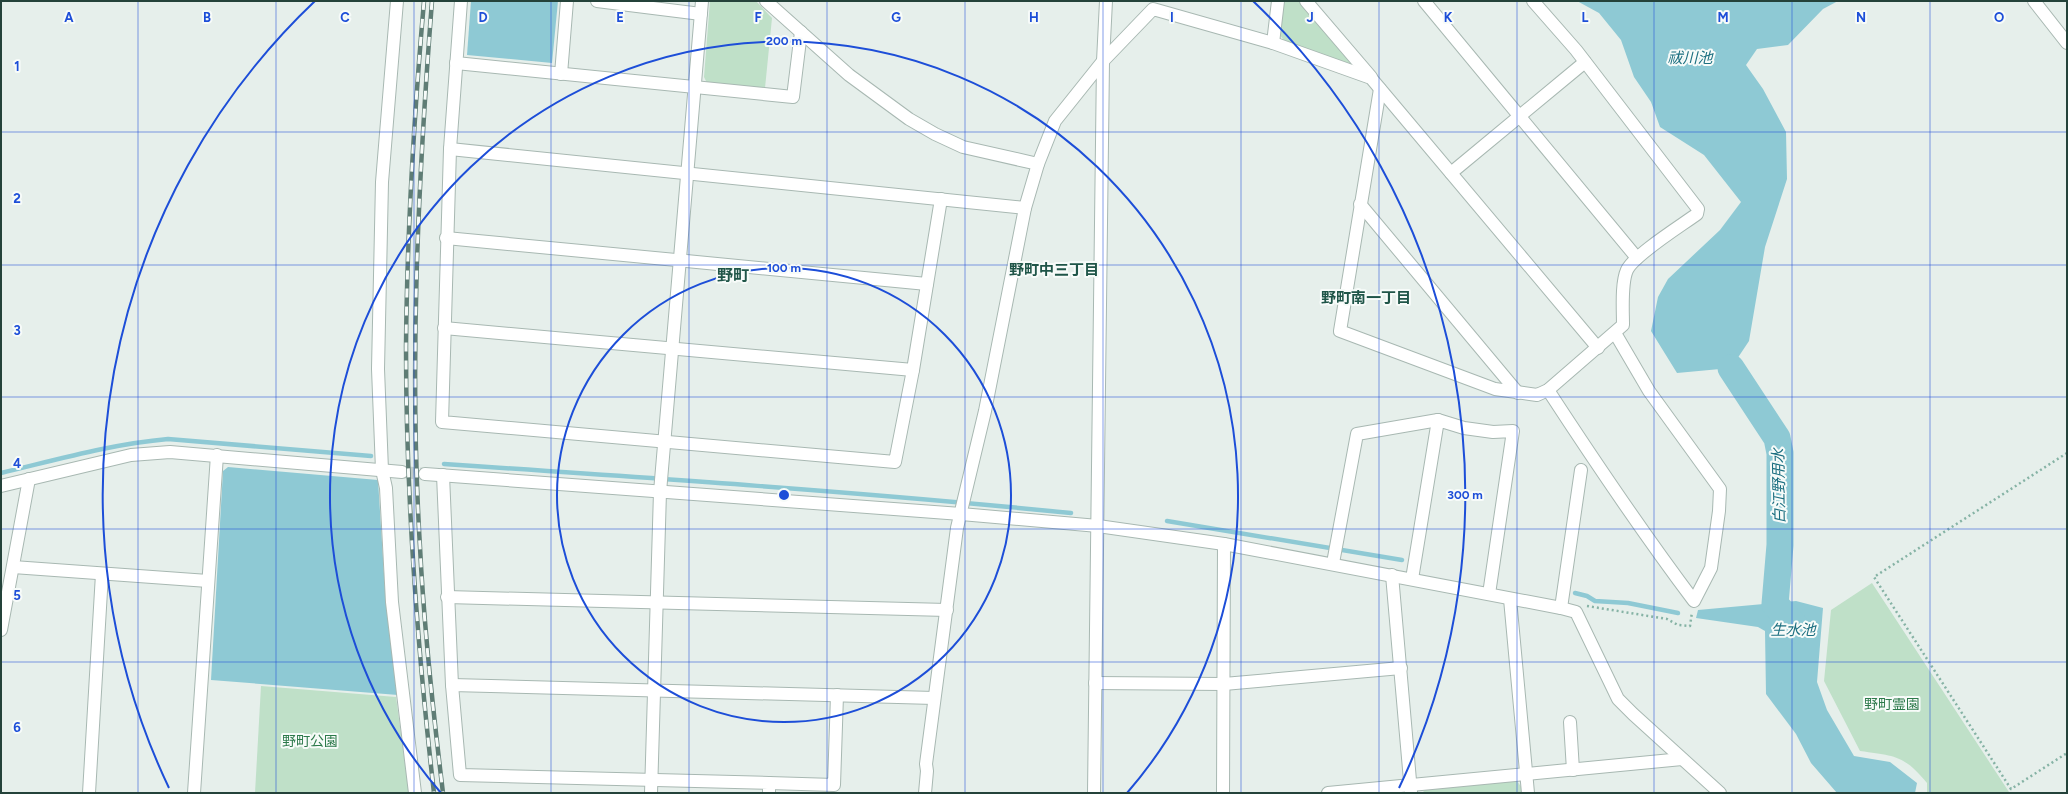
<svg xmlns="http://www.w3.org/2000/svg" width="2068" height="794" font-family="Figtree,'Noto Sans JP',sans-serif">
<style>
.green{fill:#bfe0c8}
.water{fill:#8ec9d4}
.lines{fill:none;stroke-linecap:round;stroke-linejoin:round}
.stream{stroke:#8ec9d4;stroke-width:4.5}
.river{stroke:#8ec9d4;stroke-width:27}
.minor-tunnel{stroke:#bfccc8;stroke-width:12;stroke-dasharray:12 6;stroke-linecap:butt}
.minor-casing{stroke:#a8b8b2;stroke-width:14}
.path{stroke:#86b3a5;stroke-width:2.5;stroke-dasharray:2 3;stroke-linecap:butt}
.minor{stroke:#fff;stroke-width:12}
.rail-casing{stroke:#5f7d75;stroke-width:4.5}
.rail{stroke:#f7fbf9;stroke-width:3;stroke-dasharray:9;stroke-linecap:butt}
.grid{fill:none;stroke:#1d4ed8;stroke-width:1;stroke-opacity:0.55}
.ring{fill:none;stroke:#1d4ed8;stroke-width:2}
.labels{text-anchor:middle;stroke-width:4;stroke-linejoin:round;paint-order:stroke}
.park-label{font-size:14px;fill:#2d7a4b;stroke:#f7fbf9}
.water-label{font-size:15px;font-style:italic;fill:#1c6f80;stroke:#f7fbf9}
.neighbourhood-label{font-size:15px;font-weight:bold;fill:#1f5548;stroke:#f7fbf9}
.quarter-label{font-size:16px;font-weight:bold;fill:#1f5548;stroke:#f7fbf9}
.grid-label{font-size:13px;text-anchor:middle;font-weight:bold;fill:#1d4ed8;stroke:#f7fbf9;stroke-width:4;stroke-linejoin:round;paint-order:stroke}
.centre{fill:#1d4ed8;stroke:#f7fbf9;stroke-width:2}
.ring-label{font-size:12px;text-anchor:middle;font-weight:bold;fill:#1d4ed8;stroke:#f7fbf9;stroke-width:4;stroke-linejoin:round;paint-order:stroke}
</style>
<rect width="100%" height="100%" fill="#e6efeb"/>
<g class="green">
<polygon points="710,1 756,1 772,18 765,88 707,83 704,77"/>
<polygon points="1283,1 1300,1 1354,66 1285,42 1280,35"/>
<path d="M 1872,583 L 2009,792 L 1927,793 L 1927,783 C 1904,755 1895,756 1860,751 L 1824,681 L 1831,610 Z"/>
<polygon points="261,686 396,697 409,793 255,793"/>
<polygon points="1517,781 1522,788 1523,793 1422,793 1425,790"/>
</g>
<g class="water">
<polygon points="471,1 558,1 552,63 467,55"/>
<polygon points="1577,1 1838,1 1823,9 1788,45 1757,49 1746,65 1763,89 1786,132 1787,179 1765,247 1749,341 1731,368 1677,373 1651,331 1658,297 1668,279 1720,230 1741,202 1704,155 1660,127 1651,102 1634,77 1621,40 1599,13"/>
<polygon points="228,467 378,480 386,605 398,695 211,680 223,471"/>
<polygon points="1796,601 1823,608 1817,682 1827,710 1854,756 1890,762 1917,783 1915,793 1837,793 1811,763 1796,734 1766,694 1765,631 1758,627 1696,618 1698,610"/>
</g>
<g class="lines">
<g class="stream">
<path d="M 444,464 C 653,478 862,492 1071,513"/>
<path d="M 1,473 C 56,460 111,444 168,439 L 371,456"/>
<polyline points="1167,521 1402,560"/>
<polyline points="1575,593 1587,596 1595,601 1628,603 1678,613"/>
</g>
<polyline class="river" points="1731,368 1777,438 1780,453 1780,545 1775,604 1797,628 1797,630"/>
<polyline class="minor-tunnel" points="402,472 425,474"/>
<g class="minor-casing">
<g id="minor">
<polyline points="397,1 382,182 378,369 382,470 386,488 392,602 415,793"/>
<polyline points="461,1 450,149 442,422 895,462 913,370 941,199"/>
<polyline points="597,1 701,14"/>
<polyline points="766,1 849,75 909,119 935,134 963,147 1038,164"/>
<polyline points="1306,1 1371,77"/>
<polyline points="1424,1 1637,258"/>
<polyline points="2034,1 2067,43"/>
<polyline points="1273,43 1278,1"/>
<polyline points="456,63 793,97 801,32"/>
<polyline points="561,74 567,1"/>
<path d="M 1380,89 L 1340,331 L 1495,389 L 1537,395 L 1548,390 L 1623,325 C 1623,310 1621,283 1627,270 C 1634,255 1682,225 1697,214 L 1698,209 L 1576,50 L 1533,1"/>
<polyline points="450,149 1025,208"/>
<polyline points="1451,173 1585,62"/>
<polyline points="1360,204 1518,393"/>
<polyline points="446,238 927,284"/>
<polyline points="444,328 913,370"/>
<path d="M 1548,390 C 1595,462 1642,532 1694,601 L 1711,568 L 1719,511 L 1720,489 L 1649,391 L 1615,333"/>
<polyline points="425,474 961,514 1098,526 1224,544 1561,608 1576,612 1618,699 1633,714 1720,793"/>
<polyline points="443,475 452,685"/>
<polyline points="1,486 131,455 170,452 402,472"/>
<polyline points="1333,563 1357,434 1438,420"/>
<polyline points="13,567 208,581"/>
<polyline points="1392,575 1411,792"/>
<polyline points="1412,579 1438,420 1464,428 1493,432 1513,431 1489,594"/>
<polyline points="447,597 947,610"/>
<polyline points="1510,599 1528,793"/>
<polyline points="1561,608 1581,470"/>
<polyline points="1,630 29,479"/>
<polyline points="1095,683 1224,684 1401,668"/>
<polyline points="1570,722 1573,770"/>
<polyline points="769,783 834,785 837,695"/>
<polyline points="89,793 102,574"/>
<polyline points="194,793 217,455"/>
<polyline points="651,793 660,492 702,1"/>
<polyline points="769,793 769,783 460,775 452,685 934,698"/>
<polyline points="925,793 927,771 926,764 957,528 985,411 1025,208 1038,164 1055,121 1103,61 1153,9 1273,43 1371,78 1598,348"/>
<polyline points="1094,793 1103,61 1106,1"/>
<polyline points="1223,793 1224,544"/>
<polyline points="1328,793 1682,759"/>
</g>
</g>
<g class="path">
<polyline points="2067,453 1874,577 2011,789 2067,753"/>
<polyline points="1587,606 1667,619 1678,625 1690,626 1692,612"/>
</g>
<use href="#minor" class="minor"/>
<g class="rail-casing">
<g id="rail">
<path d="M 424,1 C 414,116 407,232 406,347 C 406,496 417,645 434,793"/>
<path d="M 432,1 C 418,182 409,365 420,547 C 424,629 433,711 443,793"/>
</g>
</g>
<use href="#rail" class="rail"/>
</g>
<path class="grid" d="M 138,1 L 138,793M 276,1 L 276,793M 414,1 L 414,793M 551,1 L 551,793M 689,1 L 689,793M 827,1 L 827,793M 965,1 L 965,793M 1103,1 L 1103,793M 1241,1 L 1241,793M 1379,1 L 1379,793M 1517,1 L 1517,793M 1654,1 L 1654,793M 1792,1 L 1792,793M 1930,1 L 1930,793M 1,132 L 2067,132M 1,265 L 2067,265M 1,397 L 2067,397M 1,529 L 2067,529M 1,662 L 2067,662"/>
<g class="ring">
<circle cx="784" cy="495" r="227"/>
<path d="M441 793A454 454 0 1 1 1127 793"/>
<path d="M169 788A681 681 0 0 1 315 1M1253 1A681 681 0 0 1 1399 788"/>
</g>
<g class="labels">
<g class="park-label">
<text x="1892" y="709">野町霊園</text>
<text x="310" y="746">野町公園</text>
</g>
<g class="water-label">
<text x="1690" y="63">祓川池</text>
<text transform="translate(1779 486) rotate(-91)" y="5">白江野用水</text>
<text x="1793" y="635">生水池</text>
</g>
<g class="neighbourhood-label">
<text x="1054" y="275">野町中三丁目</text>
<text x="1366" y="303">野町南一丁目</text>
</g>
<g class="quarter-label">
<text x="733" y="281">野町</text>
</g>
</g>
<g class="grid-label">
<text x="69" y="22">A</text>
<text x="207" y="22">B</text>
<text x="345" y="22">C</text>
<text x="483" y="22">D</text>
<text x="620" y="22">E</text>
<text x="758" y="22">F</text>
<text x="896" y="22">G</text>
<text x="1034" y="22">H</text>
<text x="1172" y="22">I</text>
<text x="1310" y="22">J</text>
<text x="1448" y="22">K</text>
<text x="1585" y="22">L</text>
<text x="1723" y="22">M</text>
<text x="1861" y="22">N</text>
<text x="1999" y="22">O</text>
<text x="17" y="71">1</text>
<text x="17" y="203">2</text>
<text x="17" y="335">3</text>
<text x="17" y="468">4</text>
<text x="17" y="600">5</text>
<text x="17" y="732">6</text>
</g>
<circle cx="784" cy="495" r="6" class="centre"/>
<g class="ring-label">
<text x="784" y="45">200 m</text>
<text x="784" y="272">100 m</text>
<text x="1465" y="499">300 m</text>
</g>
<rect width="2068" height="794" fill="none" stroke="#24423a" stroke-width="4"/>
</svg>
